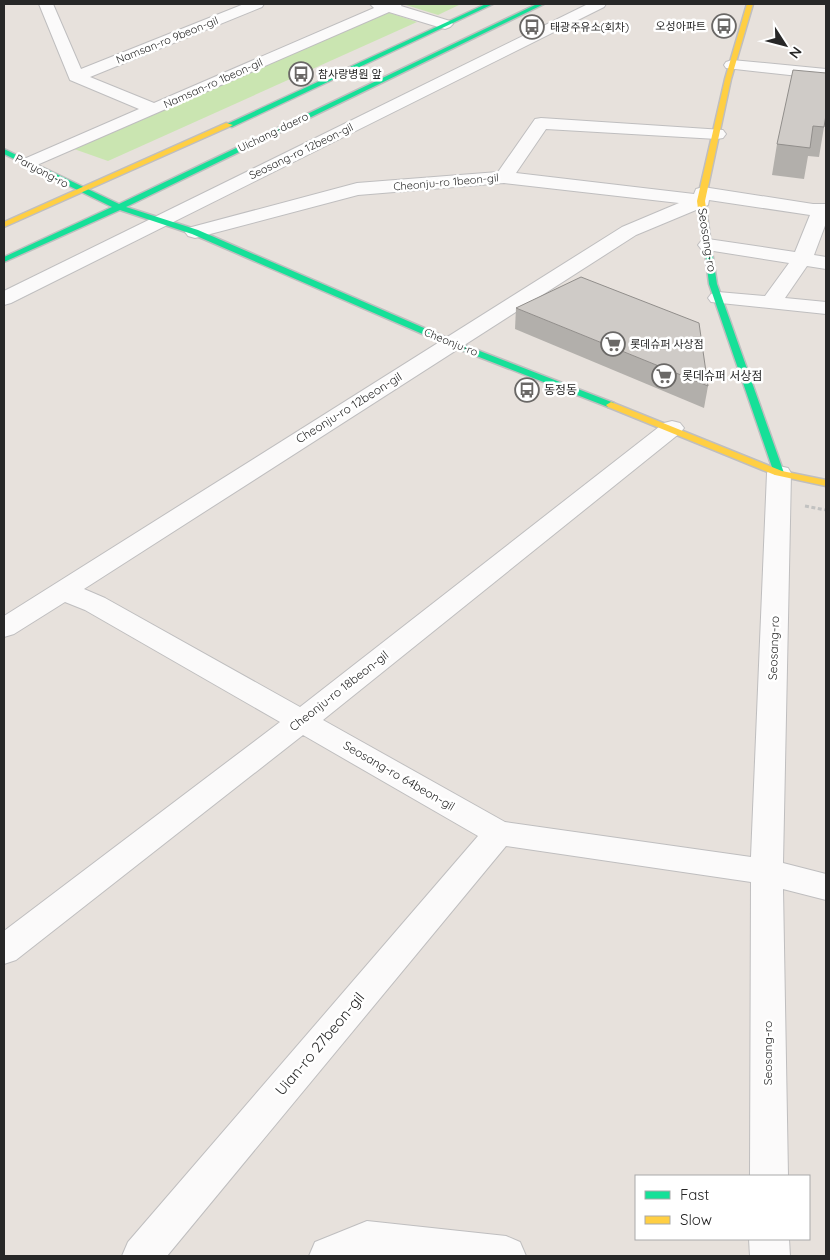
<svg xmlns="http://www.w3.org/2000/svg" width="830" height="1260" font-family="Quicksand,'Noto Sans KR',sans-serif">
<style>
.green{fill:#cae5b1}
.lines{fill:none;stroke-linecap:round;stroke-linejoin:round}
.street-casing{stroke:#bfbebf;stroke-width:2}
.fast-casing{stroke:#bfbebf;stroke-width:3}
.slow-casing{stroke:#bfbebf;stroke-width:3}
.path{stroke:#c2c2c1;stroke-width:3;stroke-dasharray:4 2.5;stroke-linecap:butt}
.street{fill:#fbfafa;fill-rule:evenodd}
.fast{fill:#16e098;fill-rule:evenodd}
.slow{fill:#ffcf43;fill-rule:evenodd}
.wall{fill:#b2afab}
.building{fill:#cfcbc7;stroke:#918e8b}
.labels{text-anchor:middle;stroke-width:5;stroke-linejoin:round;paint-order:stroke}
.far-poi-label{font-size:11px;fill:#272727;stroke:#fff;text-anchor:start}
.far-street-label{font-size:11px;fill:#272727;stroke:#fff}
.street-label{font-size:12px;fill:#272727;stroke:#fff}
.poi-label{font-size:12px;fill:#272727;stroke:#fff;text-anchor:start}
.near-street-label{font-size:15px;fill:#272727;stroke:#fff}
</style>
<rect width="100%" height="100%" fill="#e7e1dc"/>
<g class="green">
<polygon points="403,4 461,4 438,15"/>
<polygon points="387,12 417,22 108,161 74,149"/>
</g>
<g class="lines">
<g class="street-casing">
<g id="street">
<polygon points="39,4 53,4 81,69 244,4 264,4 262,7 90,77 154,103 374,8 370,4 402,4 401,6 450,21 453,24 450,27 445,29 389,12 30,168 24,167 21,163 24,159 139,109 70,80"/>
<polygon points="588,4 606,4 604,7 11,303 4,305 4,291"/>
<polygon points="732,60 826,69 826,79 726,68 724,65 726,62"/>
<polygon points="541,118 723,130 726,134 723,138 717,139 546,129 516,173 694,194 696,189 703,187 813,204 826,204 826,223 814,255 826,257 826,269 807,266 785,298 826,302 826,314 711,302 708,298 711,294 718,292 765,296 789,263 701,249 698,245 701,241 708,239 795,252 810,215 709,200 708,205 636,235 84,589 105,598 300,707 664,423 672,421 680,423 684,428 680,433 323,720 505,822 751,857 767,473 770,468 779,466 788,468 791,473 783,863 826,874 826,900 783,889 788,1176 750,1176 751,882 506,846 167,1256 122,1256 128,1242 478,836 303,735 16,960 4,964 4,931 280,722 85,610 65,602 14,634 4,637 4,616 622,227 679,203 504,183 358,195 195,238 188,236 185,232 188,228 357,183 498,172 535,119"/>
<polygon points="367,1221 506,1236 520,1242 526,1256 309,1256 315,1242"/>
<polygon points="749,1239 789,1239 790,1256 750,1256"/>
</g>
</g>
<g class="fast-casing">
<g id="fast">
<polygon points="486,4 493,4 232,127 225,125"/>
<polygon points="537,4 544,4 126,207 198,230 454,341 614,403 614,407 608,407 448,345 192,234 120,210 4,262 4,257 112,207 4,154 4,149 119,204"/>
<polygon points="704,243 711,245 717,284 784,473 783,475 775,475 774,473 709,284"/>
</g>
</g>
<g class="slow-casing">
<g id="slow">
<polygon points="747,4 753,4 731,79 705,201 711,245 707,247 703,245 697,201 725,79"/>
<polygon points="226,123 233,125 4,227 4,222"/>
<polygon points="611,402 782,471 826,480 826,486 775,475 608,407 606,405"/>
</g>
</g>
<polyline class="path" points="805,506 826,510"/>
<use href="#street" class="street"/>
<use href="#fast" class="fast"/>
<use href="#slow" class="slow"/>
</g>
<g class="wall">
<polygon points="826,115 819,157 808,156 804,179 772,175 777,144"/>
<polygon points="516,308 708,386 704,408 515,329"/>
</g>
<g class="building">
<polygon points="793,70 826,73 826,115 824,127 813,126 810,148 777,144"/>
<polygon points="581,277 699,323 708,386 516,308"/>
</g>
<defs>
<g id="bus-ring" transform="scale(1.25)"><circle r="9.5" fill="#fff" stroke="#6a6866" stroke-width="1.5"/><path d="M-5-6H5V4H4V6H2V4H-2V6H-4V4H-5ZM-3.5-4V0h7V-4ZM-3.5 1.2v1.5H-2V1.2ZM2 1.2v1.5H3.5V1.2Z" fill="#6a6866"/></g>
<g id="supermarket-ring" transform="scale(1.25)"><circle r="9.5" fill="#fff" stroke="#6a6866" stroke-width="1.5"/><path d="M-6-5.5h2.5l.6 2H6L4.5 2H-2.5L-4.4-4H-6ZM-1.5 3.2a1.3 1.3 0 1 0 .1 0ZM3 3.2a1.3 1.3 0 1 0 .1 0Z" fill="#6a6866"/></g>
</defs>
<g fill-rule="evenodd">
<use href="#bus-ring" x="724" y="26"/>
<use href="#bus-ring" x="532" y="27"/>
<use href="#bus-ring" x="301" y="74"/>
<use href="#supermarket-ring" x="613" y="344"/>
<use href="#supermarket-ring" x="664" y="376"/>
<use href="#bus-ring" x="527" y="390"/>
</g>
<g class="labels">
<g class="far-poi-label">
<text x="706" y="30" text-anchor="end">오성아파트</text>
<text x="550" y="31">태광주유소(회차)</text>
<text x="318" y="78">참사랑병원 앞</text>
<text x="630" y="348">롯데슈퍼 사상점</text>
</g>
<g class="far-street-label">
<text transform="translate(167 40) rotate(-22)" y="4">Namsan-ro 9beon-gil</text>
<text transform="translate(213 83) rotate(-24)" y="4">Namsan-ro 1beon-gil</text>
<text transform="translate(273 132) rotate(-26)" y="4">Uichang-daero</text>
<text transform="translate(301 151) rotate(-26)" y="4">Seosang-ro 12beon-gil</text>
<text transform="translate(42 171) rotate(28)" y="4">Paryong-ro</text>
<text transform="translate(446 182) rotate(-5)" y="4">Cheonju-ro 1beon-gil</text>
<text transform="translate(451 342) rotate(22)" y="4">Cheonju-ro</text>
</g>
<g class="street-label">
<text transform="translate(707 240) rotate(81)" y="4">Seosang-ro</text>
<text transform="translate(349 408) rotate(-32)" y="4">Cheonju-ro 12beon-gil</text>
<text transform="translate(774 648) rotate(-88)" y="4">Seosang-ro</text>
<text transform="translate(339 691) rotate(-38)" y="4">Cheonju-ro 18beon-gil</text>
<text transform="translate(399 776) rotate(30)" y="4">Seosang-ro 64beon-gil</text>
<text transform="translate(768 1053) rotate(-90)" y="4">Seosang-ro</text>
</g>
<g class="poi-label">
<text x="682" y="380">롯데슈퍼 서상점</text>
<text x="544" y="394">동정동</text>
</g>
<g class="near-street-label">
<text transform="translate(320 1044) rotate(-50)" y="5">Uian-ro 27beon-gil</text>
</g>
</g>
<rect width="830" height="1260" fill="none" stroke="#272727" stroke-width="10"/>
<rect x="635" y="1175" width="175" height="65" fill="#ffffff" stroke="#a9a9a9"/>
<rect x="645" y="1191" width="25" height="8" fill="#16e098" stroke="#a9a9a9"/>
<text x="680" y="1200" font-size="15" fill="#272727">Fast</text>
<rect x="645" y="1216" width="25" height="8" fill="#ffcf43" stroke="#a9a9a9"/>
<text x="680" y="1225" font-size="15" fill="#272727">Slow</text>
<g transform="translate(785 45) rotate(126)" stroke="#ffffff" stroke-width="4" paint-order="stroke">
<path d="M0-4L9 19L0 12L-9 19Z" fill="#272727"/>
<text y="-8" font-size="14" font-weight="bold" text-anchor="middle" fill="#272727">N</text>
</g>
</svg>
